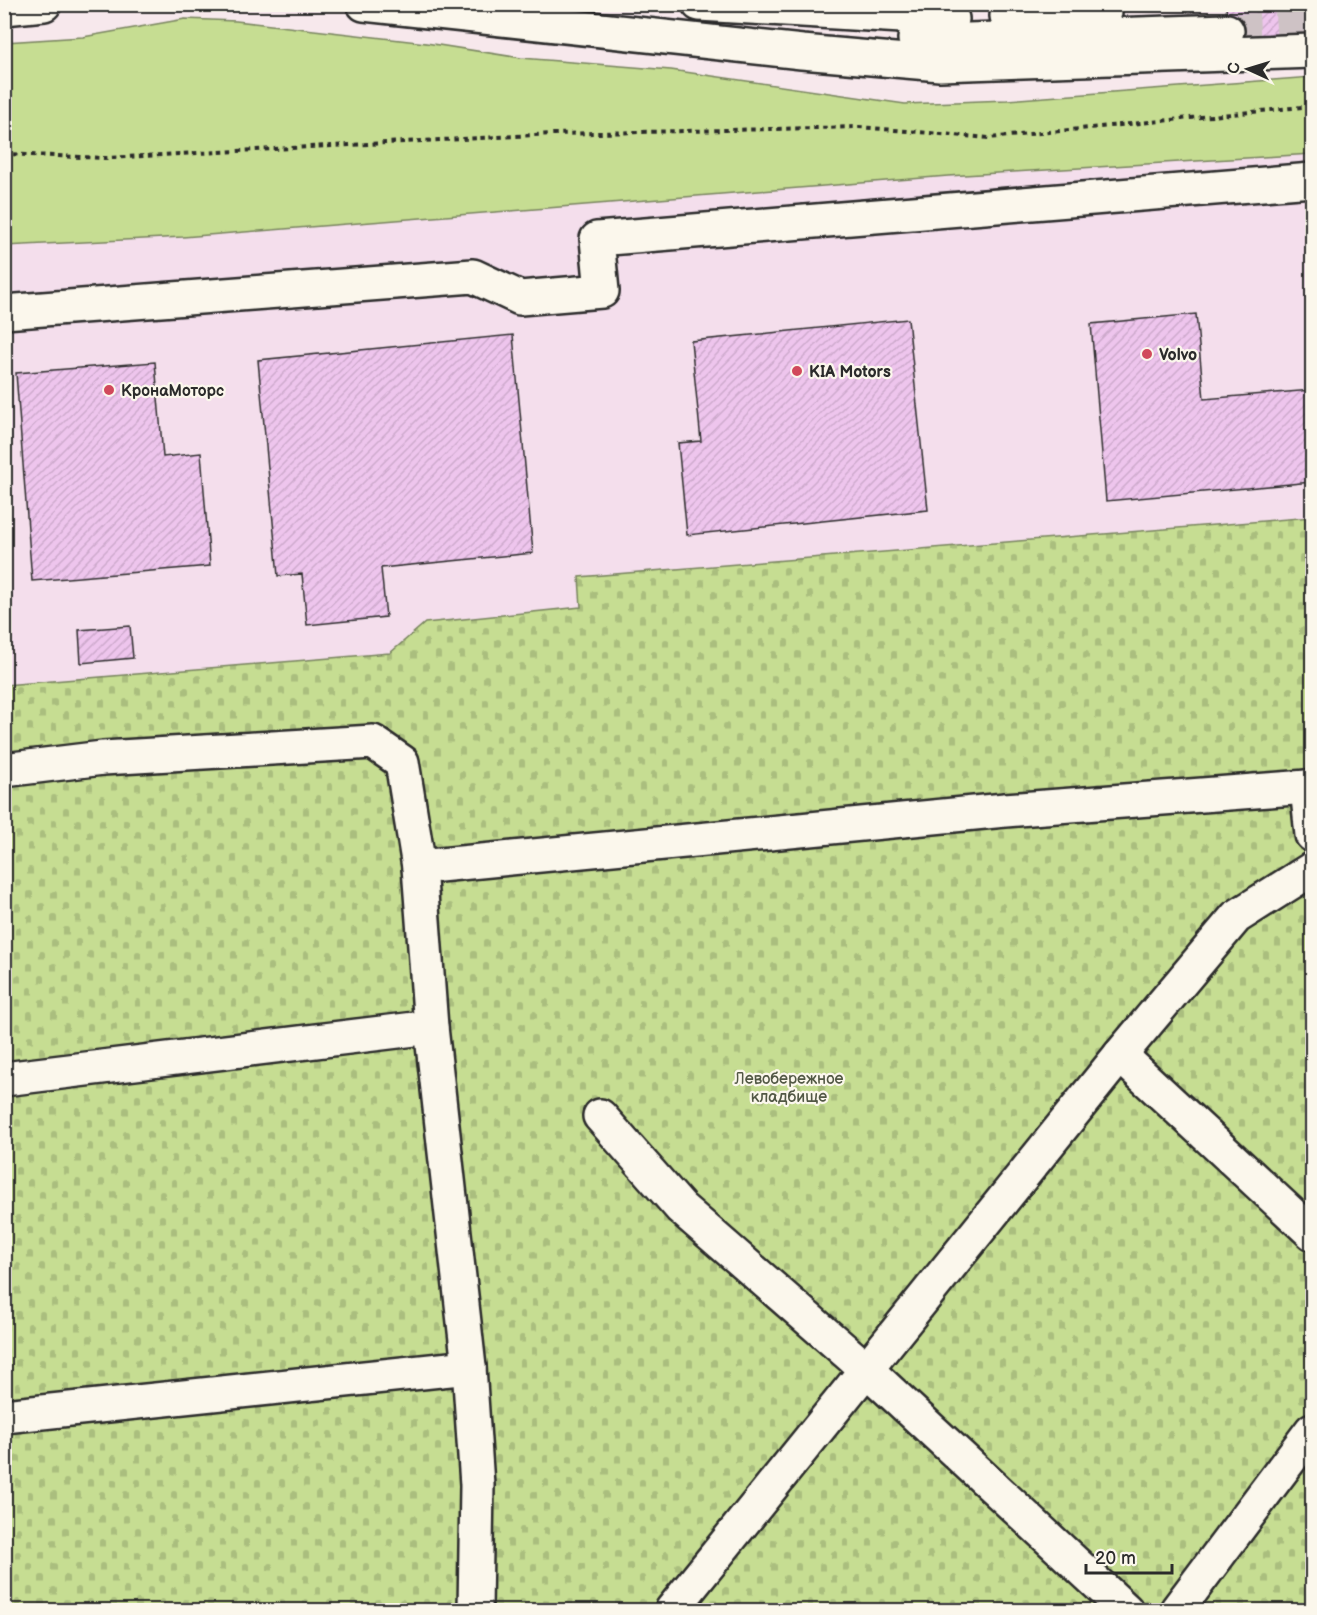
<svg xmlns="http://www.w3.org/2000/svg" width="1317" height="1615" font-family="'Balsamiq Sans',sans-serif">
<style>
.built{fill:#f4deec}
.green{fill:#c6dd92;stroke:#78845e;stroke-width:1.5}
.cemetery{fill:url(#cemetery-stones);stroke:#78845e;stroke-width:1.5}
.building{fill:url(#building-hatch);stroke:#2b2b2b;stroke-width:1.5}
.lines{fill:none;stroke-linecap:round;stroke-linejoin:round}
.minor-tunnel{stroke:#cec2c5;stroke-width:33;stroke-dasharray:33 16;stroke-linecap:butt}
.minor-casing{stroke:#2b2b2b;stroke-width:38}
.path{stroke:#2b2b2b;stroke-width:4;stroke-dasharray:4.5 4.5;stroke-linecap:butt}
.minor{stroke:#fbf7ec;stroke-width:33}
.poi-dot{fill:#d1495b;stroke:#fbf7ec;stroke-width:2}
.labels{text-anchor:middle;stroke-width:4.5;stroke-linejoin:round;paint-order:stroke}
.poi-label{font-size:16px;font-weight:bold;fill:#2b2b2b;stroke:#fbf7ec;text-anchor:start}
.park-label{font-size:16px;fill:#525845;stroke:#fbf7ec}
</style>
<defs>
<pattern id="cemetery-stones" width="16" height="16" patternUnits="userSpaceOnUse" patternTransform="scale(1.5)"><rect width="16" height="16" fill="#c6dd92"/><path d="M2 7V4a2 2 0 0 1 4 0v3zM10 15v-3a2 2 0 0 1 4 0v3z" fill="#aabe7e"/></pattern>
<pattern id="building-hatch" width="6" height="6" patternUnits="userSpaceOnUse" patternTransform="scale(1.5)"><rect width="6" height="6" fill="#eec5ed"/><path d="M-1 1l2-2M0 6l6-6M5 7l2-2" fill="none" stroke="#cca9cb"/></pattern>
</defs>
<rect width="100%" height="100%" fill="#f7e8ec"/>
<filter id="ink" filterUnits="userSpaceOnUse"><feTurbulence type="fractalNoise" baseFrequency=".0167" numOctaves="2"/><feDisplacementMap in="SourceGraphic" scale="12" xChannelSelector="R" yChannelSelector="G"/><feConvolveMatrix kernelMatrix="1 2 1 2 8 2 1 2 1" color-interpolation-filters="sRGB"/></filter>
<g filter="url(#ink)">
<polygon class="built" points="1312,151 1312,517 579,577 581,607 425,623 390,653 5,685 5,247 216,232 542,204"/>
<polygon class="green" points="185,19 236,21 426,43 521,58 671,70 905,104 1007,100 1312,77 1312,154 948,176 183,237 5,246 5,42 83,37"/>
<polygon class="cemetery" points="1312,517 1312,1610 5,1610 5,685 390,653 425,623 581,607 579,577"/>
<g class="building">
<polygon points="1226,4 1312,4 1312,39 1228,44"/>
<polygon points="1196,314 1204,399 1312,390 1312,482 1106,501 1091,324"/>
<polygon points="908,319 928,510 687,535 678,443 701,441 691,341"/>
<polygon points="513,335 533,553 381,568 386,617 307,625 302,574 278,576 258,360"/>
<polygon points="155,362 163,457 201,453 210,566 32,581 16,373"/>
<polygon points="130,626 133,658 81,663 79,630"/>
</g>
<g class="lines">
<polyline class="minor-tunnel" points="1227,31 1312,26"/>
<g class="minor-casing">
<g id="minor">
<polyline points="364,4 802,52 940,64 1312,51"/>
<polyline points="699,4 952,19"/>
<polyline points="4,8 44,4"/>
<polyline points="1007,16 1105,12"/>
<polyline points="915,39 940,41 1227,31"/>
<polyline points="4,312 473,276 520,298 602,291 597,239 1312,180"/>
<polyline points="4,770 103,758 373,742 402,762 419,867 431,1027 469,1367 477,1485 475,1610"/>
<polyline points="1312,787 1307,787 1312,835"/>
<polyline points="419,867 1005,810 1307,787"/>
<polyline points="1120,1055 1312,1233"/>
<polyline points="4,1079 431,1027"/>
<polyline points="600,1116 681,1208 867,1370 1126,1610"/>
<polyline points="4,1416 469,1367"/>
<polyline points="672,1610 1120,1055 1236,917 1312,869"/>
<polyline points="1177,1610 1312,1430"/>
</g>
</g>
<polyline class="path" points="4,154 106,158 554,134 859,127 989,138 1312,106"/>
<use href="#minor" class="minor"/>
</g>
</g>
<g class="poi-dot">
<circle cx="1147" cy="354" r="6"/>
<circle cx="797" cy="371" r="6"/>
<circle cx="109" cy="390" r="6"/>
</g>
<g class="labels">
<g class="poi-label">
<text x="1159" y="360">Volvo</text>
<text x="809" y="377">KIA Motors</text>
<text x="121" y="396">КронаМоторс</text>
</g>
<g class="park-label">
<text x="789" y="1084">Левобережное<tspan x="789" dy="18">кладбище</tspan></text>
</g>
</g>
<rect width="1317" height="1615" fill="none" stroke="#fbf7ec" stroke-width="24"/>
<rect x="12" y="12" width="1293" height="1591" fill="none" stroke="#2b2b2b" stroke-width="2" filter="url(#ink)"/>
<g transform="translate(1248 69) rotate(274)" stroke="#fbf7ec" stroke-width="4.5" paint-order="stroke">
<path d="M0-4.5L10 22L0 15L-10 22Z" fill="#2b2b2b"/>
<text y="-9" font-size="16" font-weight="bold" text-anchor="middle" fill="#2b2b2b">С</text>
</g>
<path d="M1086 1564v9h86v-9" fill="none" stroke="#2b2b2b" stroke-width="3"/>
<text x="1095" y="1564" font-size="18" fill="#2b2b2b" stroke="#fbf7ec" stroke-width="4.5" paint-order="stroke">20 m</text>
</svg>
